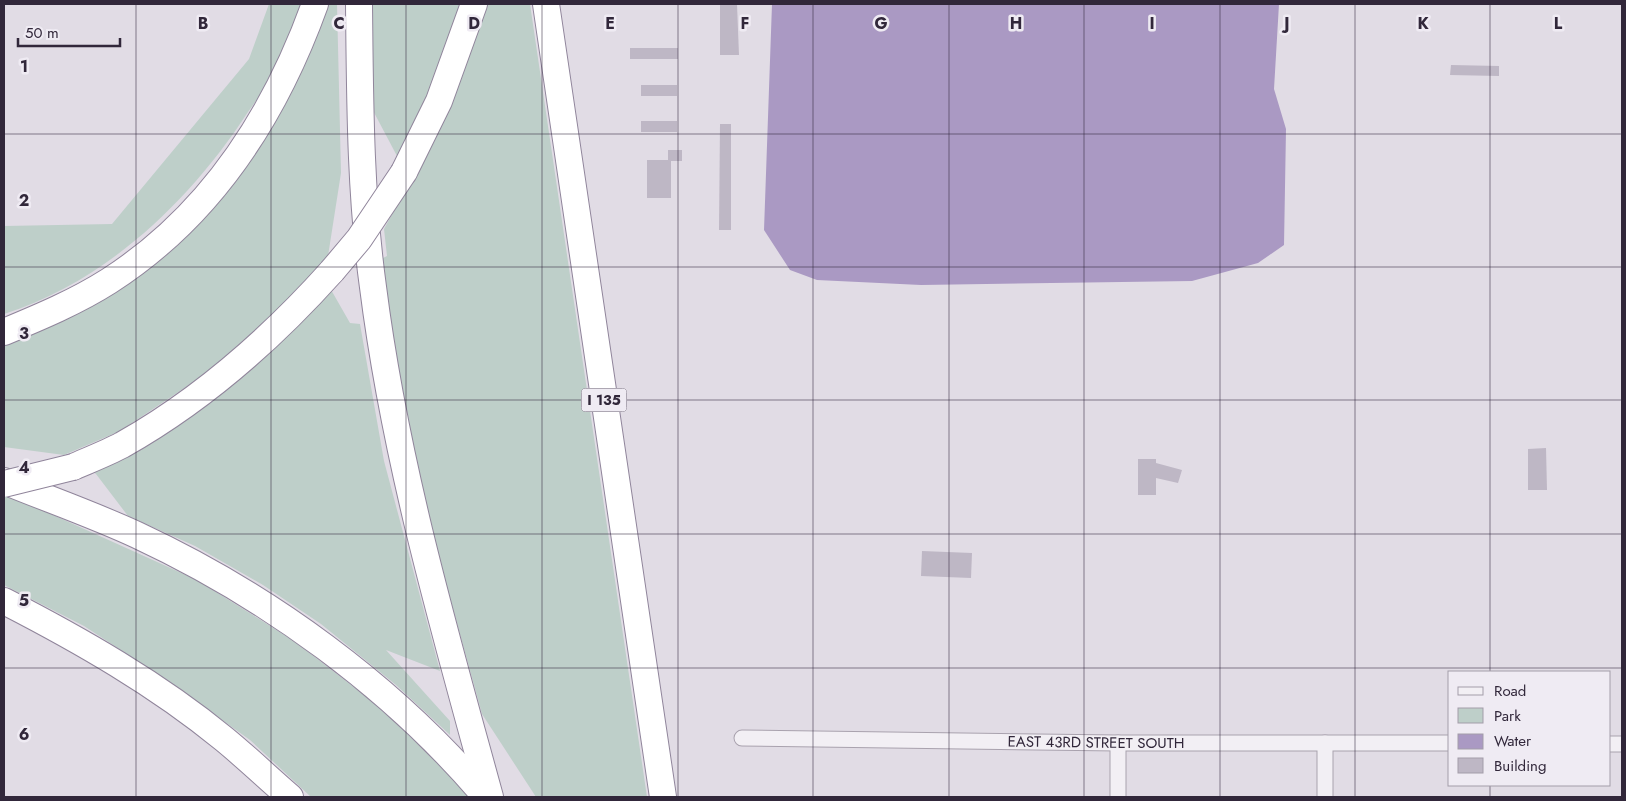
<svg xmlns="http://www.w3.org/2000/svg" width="1626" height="801" font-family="Jost,sans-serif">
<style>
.green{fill:#becfc9}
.water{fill:#aa99c3}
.building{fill:#beb7c5}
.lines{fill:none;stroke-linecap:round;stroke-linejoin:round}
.minor-casing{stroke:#a9a2ae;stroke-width:17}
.motorway-casing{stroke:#90859b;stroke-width:28}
.minor{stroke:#f2eff4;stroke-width:15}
.motorway{stroke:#fff;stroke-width:26}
.motorway-bridge-casing{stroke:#90859b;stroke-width:28;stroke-linecap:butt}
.motorway-bridge{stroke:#fff;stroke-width:26}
.grid{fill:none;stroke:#31273a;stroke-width:1;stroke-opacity:0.55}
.labels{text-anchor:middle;stroke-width:5;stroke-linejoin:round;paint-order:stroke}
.shield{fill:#efebf3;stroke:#6a6272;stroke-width:1}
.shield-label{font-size:14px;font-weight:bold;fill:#31273a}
.street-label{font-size:15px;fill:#31273a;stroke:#efebf3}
.grid-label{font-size:16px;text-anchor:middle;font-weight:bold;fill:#31273a;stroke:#efebf3;stroke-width:5;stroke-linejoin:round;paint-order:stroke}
</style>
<rect width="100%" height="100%" fill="#e1dce5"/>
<g class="green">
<path d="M 269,4 L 303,4 C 294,25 287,47 277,67 C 270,83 258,98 248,112 C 190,201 107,281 4,314 L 4,226 L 112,224 L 249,59 Z"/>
<polygon points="323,4 337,4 341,173 328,256 289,301 246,341 207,373 120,431 64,455 4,447 4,340 168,243"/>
<path d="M 372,4 L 459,4 C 448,57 423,109 397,156 L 369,103 Z"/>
<polygon points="483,4 530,4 647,797 536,797 482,714 416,475 397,372 381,259 387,256 384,229 440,126"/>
<polygon points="330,288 350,323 360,324 384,461 440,671 386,650 450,721 450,735 396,685 321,624 263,585 195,546 128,516 96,474 91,470"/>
<polygon points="9,495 197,580 294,641 380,707 475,797 311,797 250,740 162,677 84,626 4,585 4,496"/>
</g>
<polygon class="water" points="772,4 1279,4 1274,89 1286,129 1284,245 1258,263 1192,281 921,285 817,280 790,270 764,230"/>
<g class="building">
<polygon points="720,4 737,4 739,55 720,55"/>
<rect x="630" y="48" width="48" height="11"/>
<polygon points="1451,65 1499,66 1499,76 1450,75"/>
<rect x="641" y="85" width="36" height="11"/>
<rect x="641" y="121" width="36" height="11"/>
<polygon points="720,124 731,124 731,230 719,230"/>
<polygon points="668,150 682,150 682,161 671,161 671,198 647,198 647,160 668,160"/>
<polygon points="1546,448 1547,490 1528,490 1528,449"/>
<polygon points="1138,459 1156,459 1156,463 1182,470 1178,483 1156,478 1156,495 1138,495"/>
<polygon points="922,551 972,553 971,578 921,576"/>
</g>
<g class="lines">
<g class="minor-casing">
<g id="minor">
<path id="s1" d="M 742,738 L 1118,743 L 1450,743"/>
<polyline points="1118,743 1118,797"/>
<polyline points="1325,743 1325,797"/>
<polyline points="1610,744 1622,744"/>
</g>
</g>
<g class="motorway-casing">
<g id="motorway">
<path d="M 359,4 C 360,98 360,193 373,287 C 395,461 444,629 490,797"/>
<polyline points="546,4 663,797"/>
<polyline points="404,172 439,101 474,4"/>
<path d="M 4,332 C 40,317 76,302 109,281 C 210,216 275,115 315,4"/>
<path d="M 73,467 C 89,460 107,453 122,445 C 202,400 271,339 332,271"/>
<path d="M 4,481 C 48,499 94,515 137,535 C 268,596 393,687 486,797"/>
<path d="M 4,601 C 80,640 157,684 224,739 C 246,757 268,778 290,797"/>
</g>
</g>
<use href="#minor" class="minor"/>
<use href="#motorway" class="motorway"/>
<g class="motorway-bridge-casing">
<g id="motorway-bridge">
<polyline points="332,271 359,239 404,172"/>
<polyline points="4,484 73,467"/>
</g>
</g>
<use href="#motorway-bridge" class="motorway-bridge"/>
</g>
<path class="grid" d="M 136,4 L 136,797M 271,4 L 271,797M 406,4 L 406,797M 542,4 L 542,797M 678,4 L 678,797M 813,4 L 813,797M 949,4 L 949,797M 1084,4 L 1084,797M 1220,4 L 1220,797M 1355,4 L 1355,797M 1490,4 L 1490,672M 4,134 L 1622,134M 4,267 L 1622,267M 4,400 L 1622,400M 4,534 L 1622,534M 4,668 L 1622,668M 1490,785 L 1490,797"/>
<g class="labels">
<rect class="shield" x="581.5" y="388.5" width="45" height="23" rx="4"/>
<g class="shield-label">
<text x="604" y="405">I 135</text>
</g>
<g class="street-label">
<text dy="5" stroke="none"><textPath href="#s1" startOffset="354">EAST 43RD STREET SOUTH</textPath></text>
</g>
</g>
<g class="grid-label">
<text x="203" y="29">B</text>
<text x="339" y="29">C</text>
<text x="474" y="29">D</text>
<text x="610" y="29">E</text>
<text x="745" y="29">F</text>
<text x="881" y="29">G</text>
<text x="1016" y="29">H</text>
<text x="1152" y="29">I</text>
<text x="1287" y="29">J</text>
<text x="1423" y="29">K</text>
<text x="1558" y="29">L</text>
<text x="24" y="72">1</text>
<text x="24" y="206">2</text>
<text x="24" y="339">3</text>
<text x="24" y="473">4</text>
<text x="24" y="606">5</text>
<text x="24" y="740">6</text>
</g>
<rect width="1626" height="801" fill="none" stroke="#31273a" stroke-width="10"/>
<rect x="1448" y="671" width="162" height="115" fill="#efebf3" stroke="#a39da9"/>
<rect x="1458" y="687" width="25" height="8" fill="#f2eff4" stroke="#a39da9"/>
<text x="1494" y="696" font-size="15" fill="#31273a">Road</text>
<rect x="1458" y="708" width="25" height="15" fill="#becfc9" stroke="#a39da9"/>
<text x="1494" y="721" font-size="15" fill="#31273a">Park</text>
<rect x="1458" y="734" width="25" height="15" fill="#aa99c3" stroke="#a39da9"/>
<text x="1494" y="746" font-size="15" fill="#31273a">Water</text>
<rect x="1458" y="758" width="25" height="15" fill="#beb7c5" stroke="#a39da9"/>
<text x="1494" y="771" font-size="15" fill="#31273a">Building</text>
<path d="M18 38v8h102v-8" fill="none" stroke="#31273a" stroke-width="2.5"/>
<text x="25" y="38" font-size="15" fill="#31273a" stroke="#efebf3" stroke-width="4" paint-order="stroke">50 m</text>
</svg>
